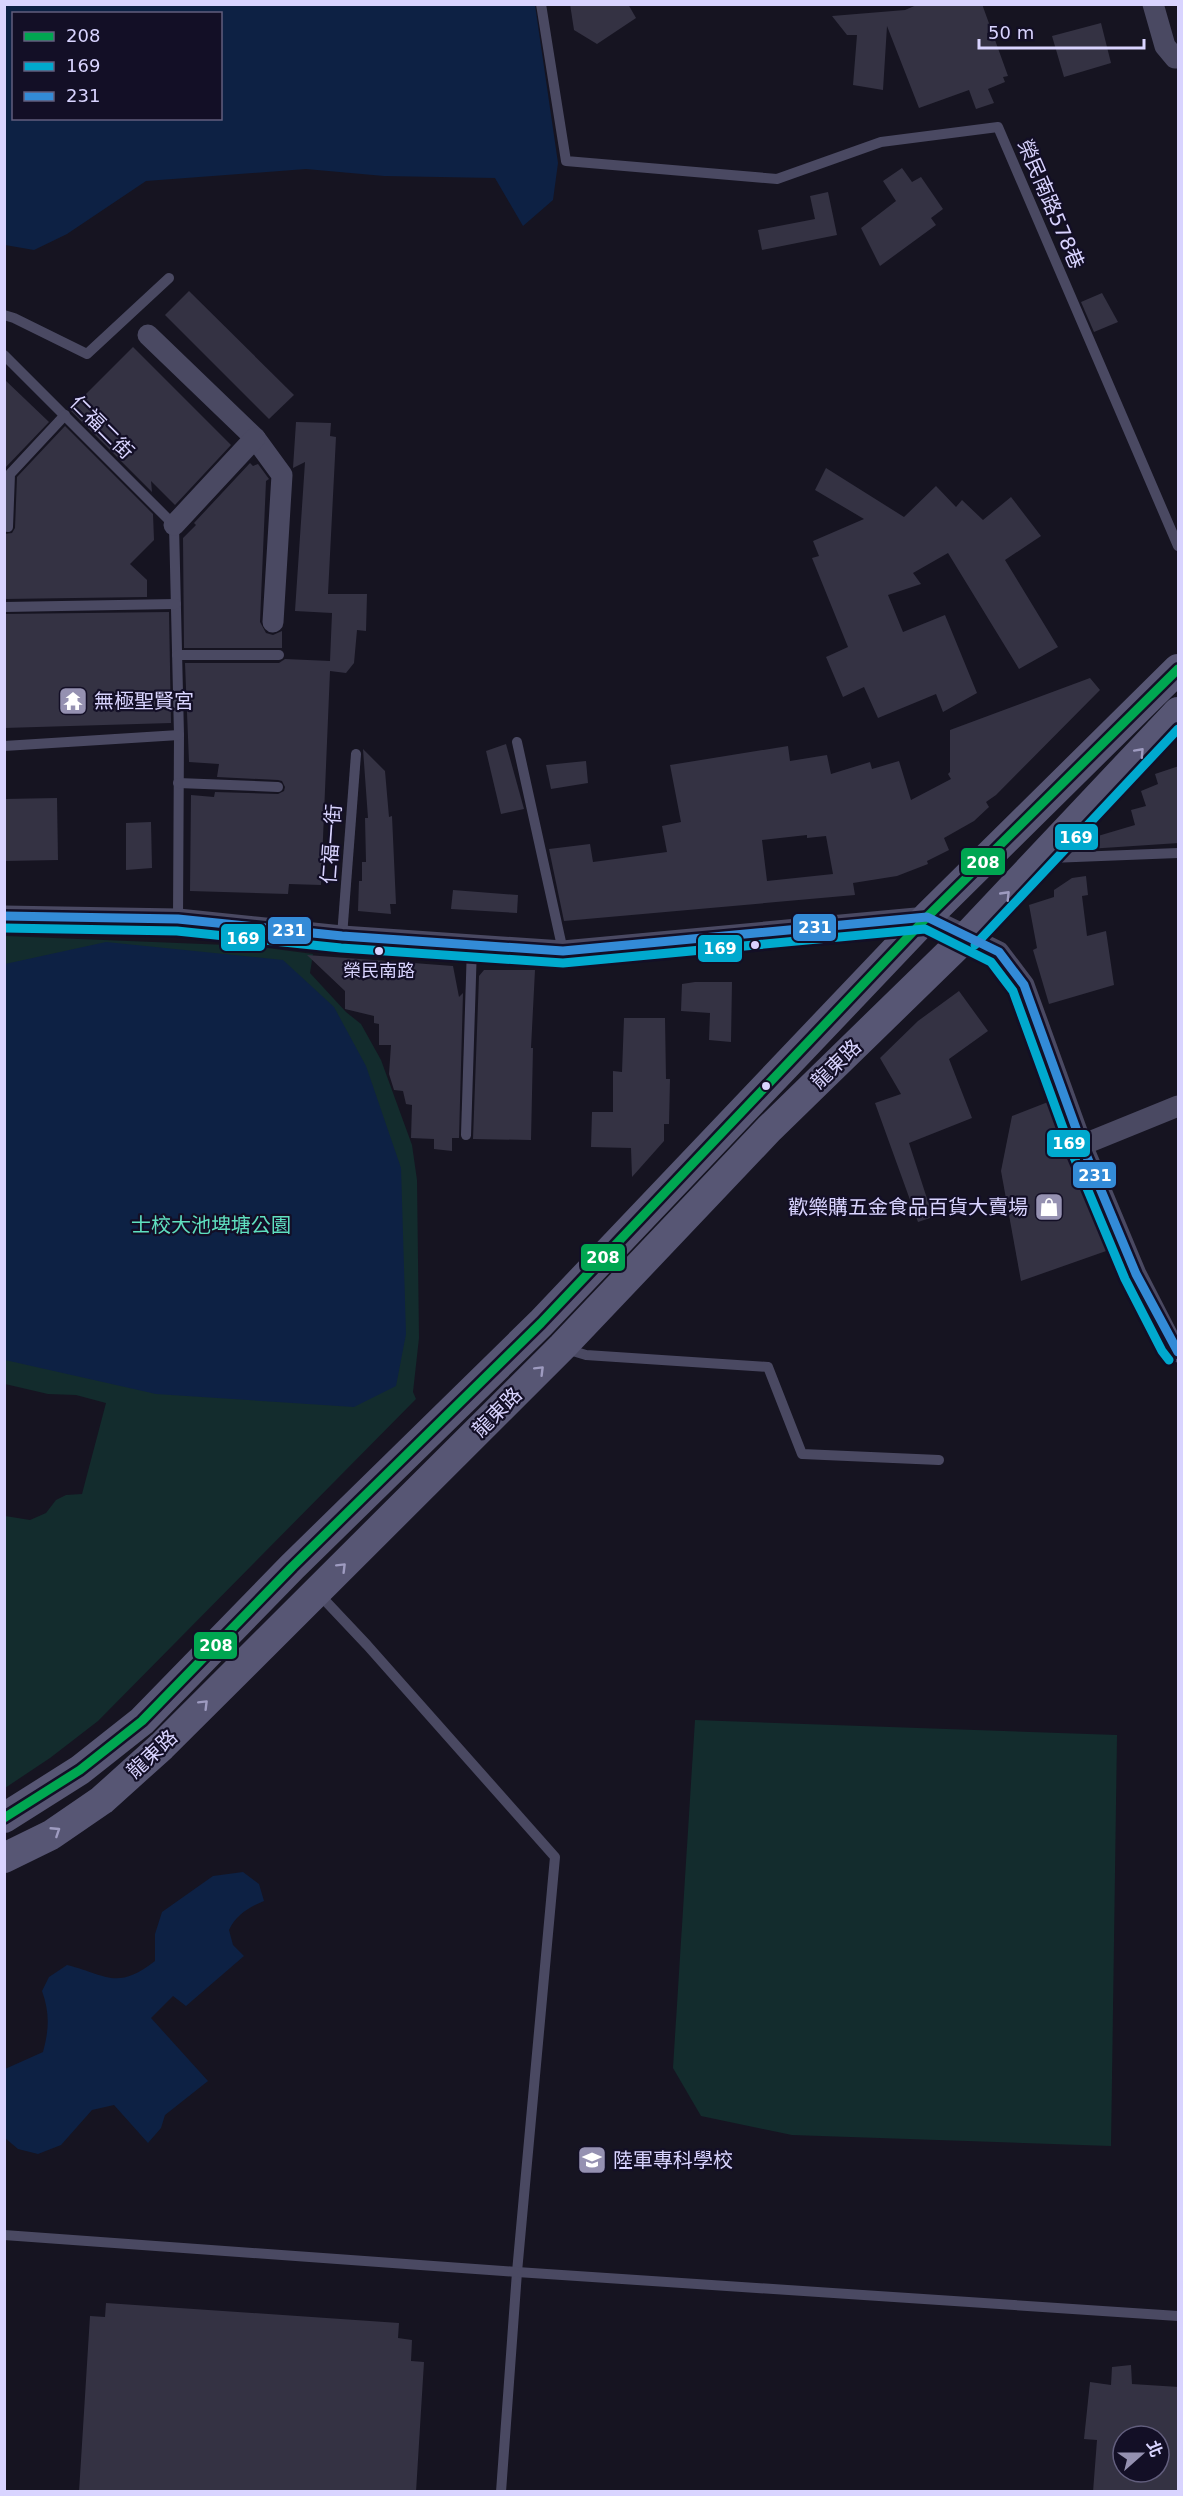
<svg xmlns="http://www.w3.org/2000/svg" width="1183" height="2496" font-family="'DejaVu Sans','Noto Sans TC',sans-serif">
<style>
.green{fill:#132c2d}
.water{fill:#0d2144;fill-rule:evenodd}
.building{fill:#343243;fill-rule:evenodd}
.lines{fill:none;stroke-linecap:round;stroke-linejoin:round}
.lane{stroke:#4a4962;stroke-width:10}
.street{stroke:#4a4962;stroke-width:21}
.secondary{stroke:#575674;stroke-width:30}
.bus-1-casing{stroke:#130f26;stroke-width:14}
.bus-2-casing{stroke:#130f26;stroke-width:14}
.bus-3-casing{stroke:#130f26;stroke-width:14}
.bus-1{stroke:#00a651;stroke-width:9}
.bus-2{stroke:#00a9ce;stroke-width:9}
.bus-3{stroke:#338bd7;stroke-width:9}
.oneway{stroke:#9e9bc0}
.bus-dot{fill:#d9d4ff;stroke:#130f26;stroke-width:2}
.labels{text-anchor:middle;stroke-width:4.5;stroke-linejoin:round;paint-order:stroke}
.bus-label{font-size:18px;fill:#d9d4ff;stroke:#130f26}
.street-label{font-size:20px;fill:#d9d4ff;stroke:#130f26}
.poi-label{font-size:20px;fill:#d9d4ff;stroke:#130f26;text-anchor:start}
.park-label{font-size:20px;fill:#5fe0c0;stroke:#130f26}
.line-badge{stroke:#130f26;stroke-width:2}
.badge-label{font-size:16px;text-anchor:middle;font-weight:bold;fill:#fff}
</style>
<rect width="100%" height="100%" fill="#161421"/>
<g class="green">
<polygon points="5,936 252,946 313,954 310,973 346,1012 361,1024 381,1060 412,1145 417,1180 419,1338 413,1392 416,1399 98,1721 50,1758 5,1788 5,1516 30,1520 46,1513 56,1500 66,1495 82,1494 106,1403 76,1395 48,1394 5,1384"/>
<polygon points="695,1720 1117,1735 1111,2146 792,2135 701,2116 673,2068"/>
</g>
<g class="water">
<path d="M 4,5 L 535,5 L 558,163 L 553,200 L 523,226 L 495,178 L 384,176 L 306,169 L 146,181 L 67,234 L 34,250 L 5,245 ZM 14,14 L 220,14 L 220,118 L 14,118 Z"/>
<polygon points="106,942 283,960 334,1007 366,1066 401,1168 406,1334 396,1386 354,1407 156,1394 5,1360 5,964"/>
<path d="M 243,1872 L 259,1884 L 264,1901 C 249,1907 236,1915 229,1930 L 233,1945 L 244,1956 L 186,2006 L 173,1996 L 151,2018 L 208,2081 L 165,2115 L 161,2128 L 148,2143 L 114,2105 L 92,2110 L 61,2145 L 38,2154 L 18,2149 L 5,2138 L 5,2069 L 43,2052 C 49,2030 50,2013 42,1991 L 49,1977 L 67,1965 C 107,1975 116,1991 155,1961 L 155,1934 L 162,1912 L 213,1876 Z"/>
</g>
<g class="building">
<polygon points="570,4 628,4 636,18 597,44 574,30"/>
<polygon points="919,4 982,4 1008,76 1003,77 1005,82 988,89 994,103 976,109 969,90 919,108 887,26 883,90 853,85 857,35 847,35 832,16 905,10"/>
<polygon points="1101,23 1111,63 1064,77 1052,36"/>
<polygon points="902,168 912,182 921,177 943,209 931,218 936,225 880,266 861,228 896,201 883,181"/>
<polygon points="828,192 837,235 762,250 758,230 815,219 810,196"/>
<polygon points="189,291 294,395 269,419 165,315"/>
<polygon points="1102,293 1118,322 1094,332 1081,302"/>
<polygon points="133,347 231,445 175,505 151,481 152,492 70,410"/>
<polygon points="4,379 49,422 4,469"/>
<polygon points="296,422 331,423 330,436 336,437 328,594 367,594 366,631 357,630 354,663 346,673 330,671 321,885 289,884 288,894 190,891 191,795 214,797 215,792 278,794 284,791 285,787 282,781 278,780 217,777 219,764 189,762 185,663 279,663 285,659 330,661 332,613 295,611 305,462 293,468"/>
<polygon points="65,426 153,514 154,540 130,564 147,580 147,597 4,599 4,534 12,533 15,528 17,477"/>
<polygon points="250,463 253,466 258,464 269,479 266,481 260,622 266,633 273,635 282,631 282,648 184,648 183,538 196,525 194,523"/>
<polygon points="826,468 904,517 936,486 956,507 962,500 983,520 1011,497 1041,536 1005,560 1058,647 1019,669 948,553 913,573 921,584 888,595 903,632 945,615 977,693 943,712 936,694 878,718 864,687 843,697 826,657 848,647 812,558 819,556 813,541 864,519 815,490"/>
<polygon points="169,612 171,723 4,728 4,614"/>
<path d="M 1090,678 L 1100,690 L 996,795 L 986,802 L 989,807 L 974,821 L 944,838 L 949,850 L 927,861 L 928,864 L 897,876 L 853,883 L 855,895 L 564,921 L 549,849 L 590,844 L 593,862 L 667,852 L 662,826 L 681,822 L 670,765 L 788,746 L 790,761 L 827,755 L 831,774 L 870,762 L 872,769 L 899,761 L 911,800 L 951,779 L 948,774 L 950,772 L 950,730 ZM 807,835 L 807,838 L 826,836 L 833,874 L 767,881 L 762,840 Z"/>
<polygon points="506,744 524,809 501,814 486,751"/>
<polygon points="363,749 385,771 389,817 392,816 396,904 390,904 391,914 358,911 359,881 362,881 362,862 366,862 365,818 368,818"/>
<polygon points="586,761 588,783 551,789 546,765"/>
<polygon points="1179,766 1179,843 1088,849 1075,847 1081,841 1135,825 1131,810 1146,806 1141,791 1158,784 1155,774"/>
<polygon points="57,798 58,860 4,861 4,799"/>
<polygon points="151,822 152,868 126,870 126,823"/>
<polygon points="1086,876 1088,895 1082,896 1087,936 1106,931 1114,985 1049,1004 1033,950 1037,948 1029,905 1054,897 1054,890 1072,878"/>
<polygon points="453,890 518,895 517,913 451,909"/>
<polygon points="307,955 453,966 459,997 463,993 459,1138 452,1138 452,1151 434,1149 434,1139 411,1138 412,1105 406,1104 403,1091 394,1090 389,1074 391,1045 379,1045 379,1024 374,1023 374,1016 345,1009 345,991"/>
<polygon points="484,970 535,970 531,1048 533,1048 531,1140 473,1139 479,976"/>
<polygon points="695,982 732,982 731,1042 709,1040 710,1013 681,1011 682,984"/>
<polygon points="959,991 988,1031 949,1059 972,1118 909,1143 933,1217 918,1222 875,1103 901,1094 880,1058 918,1021"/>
<polygon points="624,1018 665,1018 666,1079 670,1079 669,1124 664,1124 664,1141 632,1177 631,1148 591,1147 592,1112 613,1112 613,1071 622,1072"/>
<polygon points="1048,1102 1109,1250 1021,1281 1001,1171 1012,1116"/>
<polygon points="106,2303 399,2323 398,2338 412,2340 411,2361 424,2362 416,2492 79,2492 90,2316 105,2317"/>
<path d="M 1131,2365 L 1132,2384 L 1179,2387 L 1179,2492 L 1093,2492 L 1097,2440 L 1084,2439 L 1090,2382 L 1111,2385 L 1112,2367 ZM 1123,2436 L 1159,2436 L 1159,2472 L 1123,2472 Z"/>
</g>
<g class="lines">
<g class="lane">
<polyline points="541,4 566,161 777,179 881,142 998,127 1178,546"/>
<polyline points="4,315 14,318 87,354 169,278"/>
<polyline points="4,355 174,525 179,735 178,919"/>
<polyline points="8,527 10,474 65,415"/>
<polyline points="4,607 176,604"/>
<polyline points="177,655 279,655"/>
<polyline points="517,742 563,951"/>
<polyline points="4,746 179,735"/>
<polyline points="178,783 278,787"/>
<polyline points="1050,858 1178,853"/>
<polyline points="342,936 356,754"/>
<polyline points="466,1135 472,946"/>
<polyline points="566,1349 586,1355 768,1367 802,1454 939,1460"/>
<polyline points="317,1592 367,1645 555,1857 517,2272 501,2492"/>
<polyline points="4,2235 517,2272 1178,2316"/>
</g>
<g class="street">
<polyline points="1153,4 1165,46 1175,58 1178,58"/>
<polyline points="148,335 255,438 282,475 273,622"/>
<polyline points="174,525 255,438"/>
<polyline points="4,916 178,919 342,936 563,951 927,917 999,952 1024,985 1082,1145 1136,1274 1173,1346 1178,1352"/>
<polyline points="1082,1145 1178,1106"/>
</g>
<g class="secondary">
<polyline points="4,1818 80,1770 142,1721 292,1567 541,1323 927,917 1178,669"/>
<polyline points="4,1858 51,1835 102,1800 162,1746 562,1347 769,1129 966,937 1178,712"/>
</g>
<g class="bus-1-casing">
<polyline id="bus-1" points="4,1818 80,1770 142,1721 292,1567 541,1323 927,917 1178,669"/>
</g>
<g class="bus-2-casing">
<g id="bus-2">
<polyline points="4,928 177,931 341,948 563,963 925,929 991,962 1013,991 1071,1150 1125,1279 1162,1351 1169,1360"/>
<polyline points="975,945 1178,729"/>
</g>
</g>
<g class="bus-3-casing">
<polyline id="bus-3" points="4,916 178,919 342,936 563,951 927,917 999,952 1024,985 1082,1145 1136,1274 1178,1352"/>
</g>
<use href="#bus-1" class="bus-1"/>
<use href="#bus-2" class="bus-2"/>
<use href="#bus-3" class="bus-3"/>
</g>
<defs><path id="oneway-chevron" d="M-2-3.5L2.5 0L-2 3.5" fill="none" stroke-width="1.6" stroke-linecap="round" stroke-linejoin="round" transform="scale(1.5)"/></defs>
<g class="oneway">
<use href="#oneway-chevron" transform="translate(1140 752) rotate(-47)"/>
<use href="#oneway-chevron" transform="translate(1006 895) rotate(-46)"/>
<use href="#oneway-chevron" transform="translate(540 1370) rotate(-45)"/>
<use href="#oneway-chevron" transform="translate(342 1567) rotate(-45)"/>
<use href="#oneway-chevron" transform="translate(204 1704) rotate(-45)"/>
<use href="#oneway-chevron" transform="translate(56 1831) rotate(-33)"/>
</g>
<defs>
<g id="temple-square" transform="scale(1.5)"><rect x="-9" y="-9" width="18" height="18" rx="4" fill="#9591b1" stroke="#130f26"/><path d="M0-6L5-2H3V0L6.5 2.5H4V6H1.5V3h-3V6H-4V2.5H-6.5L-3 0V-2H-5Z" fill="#fff"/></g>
<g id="shop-square" transform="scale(1.5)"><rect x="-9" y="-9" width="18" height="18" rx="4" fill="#9591b1" stroke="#130f26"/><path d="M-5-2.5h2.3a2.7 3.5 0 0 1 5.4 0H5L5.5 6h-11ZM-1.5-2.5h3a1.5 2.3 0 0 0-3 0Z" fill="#fff"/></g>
<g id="university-square" transform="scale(1.5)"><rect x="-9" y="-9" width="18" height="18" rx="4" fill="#9591b1" stroke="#130f26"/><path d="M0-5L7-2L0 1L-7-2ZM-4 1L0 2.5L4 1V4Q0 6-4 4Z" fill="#fff"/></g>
</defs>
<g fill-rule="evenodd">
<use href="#temple-square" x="73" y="701"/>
<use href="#shop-square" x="1049" y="1207"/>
<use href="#university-square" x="592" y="2160"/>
</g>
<g class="bus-dot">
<circle cx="755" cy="945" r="5"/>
<circle cx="379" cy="951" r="5"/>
<circle cx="766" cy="1086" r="5"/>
</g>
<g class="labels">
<g class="bus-label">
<text x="379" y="977">榮民南路</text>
</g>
<g class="street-label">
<text transform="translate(1051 204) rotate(67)" y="7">榮民南路578巷</text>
<text transform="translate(102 427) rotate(45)" y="7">仁福二街</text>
<text transform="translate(331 844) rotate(-86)" y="7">仁福一街</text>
<text transform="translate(836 1064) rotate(-44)" y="7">龍東路</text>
<text transform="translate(497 1412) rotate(-45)" y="7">龍東路</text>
<text transform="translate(152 1754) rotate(-43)" y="7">龍東路</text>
</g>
<g class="poi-label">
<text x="94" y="708">無極聖賢宮</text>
<text x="1028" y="1214" text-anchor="end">歡樂購五金食品百貨大賣場</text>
<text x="613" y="2167">陸軍專科學校</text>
</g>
<g class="park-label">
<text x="211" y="1232">士校大池埤塘公園</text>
</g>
</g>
<g class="line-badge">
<rect x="1054" y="823" width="45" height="28" rx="6" fill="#00a9ce"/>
<rect x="960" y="847" width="46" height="29" rx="6" fill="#00a651"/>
<rect x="792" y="913" width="45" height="29" rx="6" fill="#338bd7"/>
<rect x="267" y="916" width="45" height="29" rx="6" fill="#338bd7"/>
<rect x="220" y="923" width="46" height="29" rx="6" fill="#00a9ce"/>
<rect x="697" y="934" width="46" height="29" rx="6" fill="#00a9ce"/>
<rect x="1046" y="1129" width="45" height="29" rx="6" fill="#00a9ce"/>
<rect x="1072" y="1161" width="45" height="28" rx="6" fill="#338bd7"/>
<rect x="580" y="1243" width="46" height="29" rx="6" fill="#00a651"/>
<rect x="193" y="1631" width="45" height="29" rx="6" fill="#00a651"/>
</g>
<g class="badge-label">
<text x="1076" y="843">169</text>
<text x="983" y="868">208</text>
<text x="815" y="933">231</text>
<text x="289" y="936">231</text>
<text x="243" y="944">169</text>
<text x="720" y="954">169</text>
<text x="1069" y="1149">169</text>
<text x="1095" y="1181">231</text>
<text x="603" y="1263">208</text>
<text x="216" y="1651">208</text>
</g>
<rect width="1183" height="2496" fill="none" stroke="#d9d4ff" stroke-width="12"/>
<rect x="12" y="12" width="210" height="108" fill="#130f26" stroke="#625e7d" stroke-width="1.5"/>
<rect x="24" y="32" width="30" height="9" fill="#00a651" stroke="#625e7d" stroke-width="1.5"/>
<text x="66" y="42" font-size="18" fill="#d9d4ff">208</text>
<rect x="24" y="62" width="30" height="9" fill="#00a9ce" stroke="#625e7d" stroke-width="1.5"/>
<text x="66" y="72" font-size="18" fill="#d9d4ff">169</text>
<rect x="24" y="92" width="30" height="9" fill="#338bd7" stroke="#625e7d" stroke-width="1.5"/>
<text x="66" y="102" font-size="18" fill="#d9d4ff">231</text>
<g transform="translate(1141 2454) rotate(69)"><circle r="28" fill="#130f26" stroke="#625e7d" stroke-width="1.5"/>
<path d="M0-4.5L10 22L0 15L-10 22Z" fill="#9591b1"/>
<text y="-9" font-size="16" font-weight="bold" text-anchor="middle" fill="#d9d4ff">北</text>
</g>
<path d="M979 39v9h165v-9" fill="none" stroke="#d9d4ff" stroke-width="3"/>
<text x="988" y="39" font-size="18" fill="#d9d4ff" stroke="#130f26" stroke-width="4.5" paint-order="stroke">50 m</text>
</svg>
